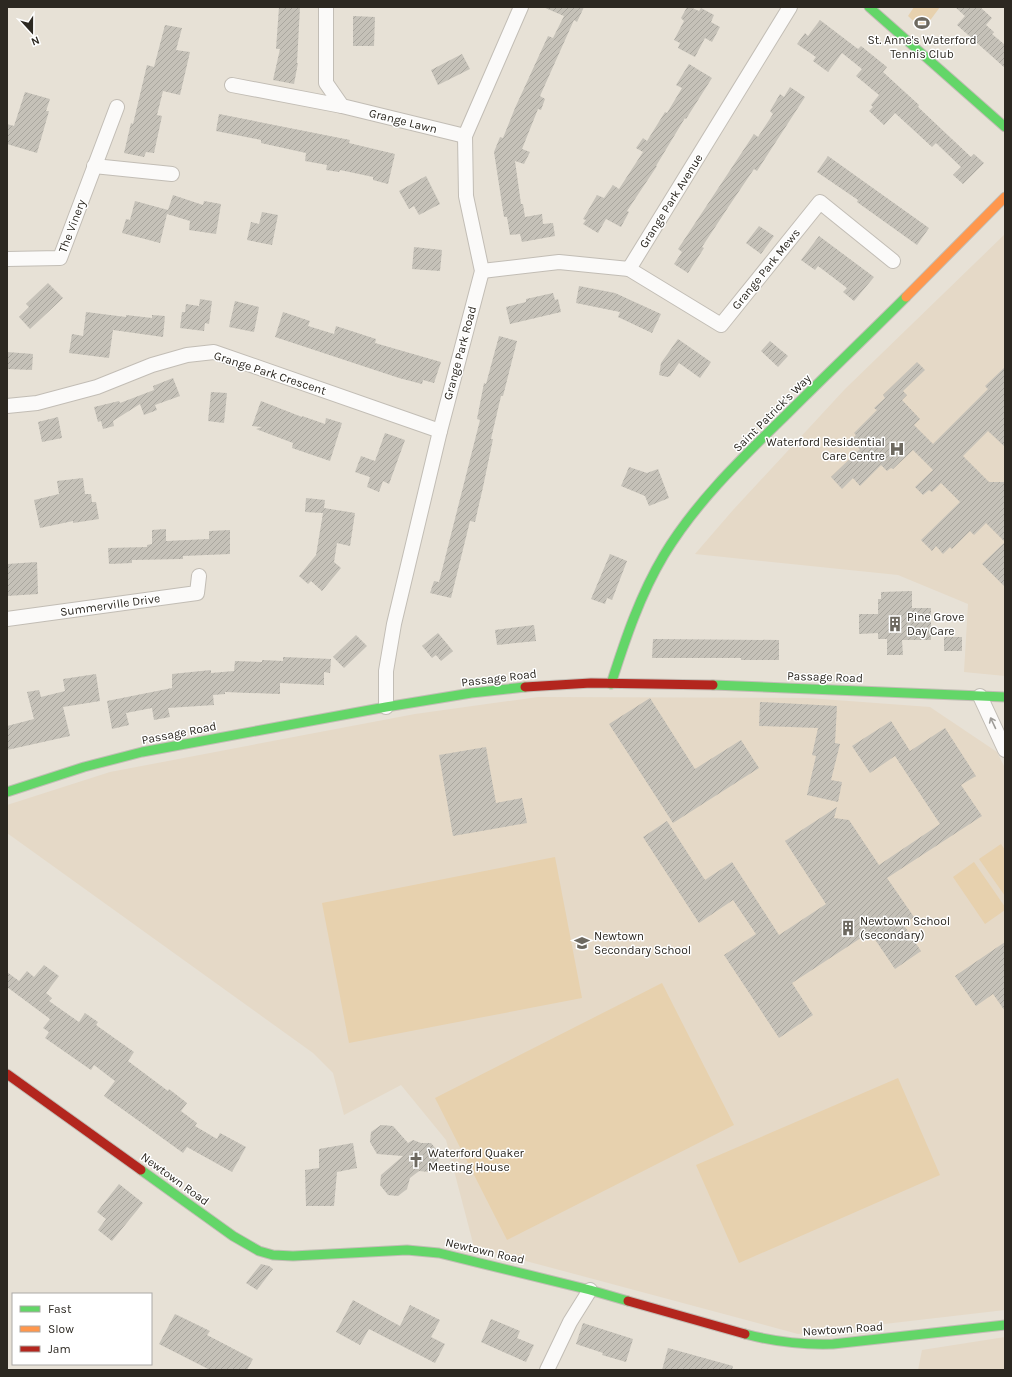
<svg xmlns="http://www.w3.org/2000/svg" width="1012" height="1377" font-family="Karla,sans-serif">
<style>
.built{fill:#e5d9c7}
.park{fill:#e7d1ae}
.building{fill:url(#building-hatch)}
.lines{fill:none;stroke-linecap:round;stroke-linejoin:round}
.street-casing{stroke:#c2bdb5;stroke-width:16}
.fast-casing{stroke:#c2bdb5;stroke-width:11}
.slow-casing{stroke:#c2bdb5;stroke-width:11}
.jam-casing{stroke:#c2bdb5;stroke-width:11}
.street{stroke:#fbfaf9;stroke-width:14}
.fast{stroke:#63d668;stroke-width:9}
.slow{stroke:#ff974d;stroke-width:9}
.jam{stroke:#b3261e;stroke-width:9}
.oneway{stroke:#9e9c98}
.labels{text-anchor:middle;stroke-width:3;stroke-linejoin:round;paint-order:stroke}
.poi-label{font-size:12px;fill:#2c2821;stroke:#fff;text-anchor:start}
.street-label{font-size:12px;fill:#2c2821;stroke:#fff}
</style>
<defs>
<pattern id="building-hatch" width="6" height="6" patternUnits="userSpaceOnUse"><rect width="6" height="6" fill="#c5c1b8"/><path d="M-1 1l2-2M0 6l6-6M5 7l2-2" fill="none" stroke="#a9a69e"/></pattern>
</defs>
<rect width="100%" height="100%" fill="#e7e1d6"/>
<g class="built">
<polygon points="1005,234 1005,676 964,672 968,604 898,575 695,554 733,510 845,389"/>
<polygon points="538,697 808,698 930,707 997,752 1005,768 1005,1310 798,1334 474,1247 446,1140 401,1085 344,1115 333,1073 313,1053 7,833 7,805 110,772 415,714"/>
<polygon points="1005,1337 1005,1370 918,1370 922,1350"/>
</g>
<g class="park">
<polygon points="914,7 940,7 923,30 908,16"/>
<polygon points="1001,844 1005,850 1005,896 979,859"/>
<polygon points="555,857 582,998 349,1043 322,903"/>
<polygon points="974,862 1005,907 1005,910 985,924 953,877"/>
<polygon points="662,983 734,1125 507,1240 435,1098"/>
<polygon points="898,1078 940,1175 739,1263 696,1165"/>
</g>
<g class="building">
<polygon points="279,7 300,7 297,63 298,63 294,84 273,80 280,49 276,49"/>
<polygon points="543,7 584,7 577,22 574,20 540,96 545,99 541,110 538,109 522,149 530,152 524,164 515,161 521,204 523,204 525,217 542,214 543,224 553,223 555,236 522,242 520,234 510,235 507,217 504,217 494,152 500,137 503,138 515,108 548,36 553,38 564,16"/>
<polygon points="687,7 690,7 699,11 701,8 714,15 711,22 720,27 712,42 705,38 695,57 678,48 680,43 674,40 684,21 681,18"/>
<polygon points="955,7 980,7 992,18 986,25 994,32 992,34 1005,45 1005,68 957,25 965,16"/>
<polygon points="353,16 375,17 374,46 353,46"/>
<polygon points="820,20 858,49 861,46 887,67 883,72 919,105 918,107 971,157 974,154 984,163 963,184 953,175 961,167 936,143 932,147 895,113 884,125 869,111 873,107 871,105 879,95 856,76 862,69 842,53 828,72 813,61 816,57 797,44 805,33 808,36"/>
<polygon points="165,25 182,28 176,50 190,52 180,95 163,91 157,115 162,116 154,153 146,152 144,157 124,153 131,123 133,124 147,65 154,67"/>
<polygon points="462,54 470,69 438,85 431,70"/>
<polygon points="689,64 712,78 686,119 685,118 656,166 657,166 627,211 629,212 621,227 606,219 598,233 583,224 586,220 583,219 597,195 604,198 613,185 619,189 643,152 636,148 643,138 647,141 665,112 667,113 682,88 676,85"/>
<polygon points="790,87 805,97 757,171 754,169 729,206 702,247 704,248 688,273 674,264 682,252 678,249 754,134 758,137 773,114 770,111 780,94 784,97"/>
<polygon points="25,92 50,99 46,111 49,111 37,153 7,144 7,124 14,126"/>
<polygon points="219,114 350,140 349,143 395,154 388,184 373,180 373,177 340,170 339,172 326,170 327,165 305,161 306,153 261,143 261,140 216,131"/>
<polygon points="828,156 929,228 917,245 857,202 858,200 817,172"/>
<polygon points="426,176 440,204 419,215 414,206 409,209 399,191"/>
<polygon points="173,195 203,205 204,201 221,204 216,234 189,230 190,221 167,214 160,243 122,233 126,219 130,220 135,201 168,210"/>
<polygon points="262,212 278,215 272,245 247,240 251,222 259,224"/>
<polygon points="759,226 774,236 761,254 746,243"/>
<polygon points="819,236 874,277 854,301 843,292 847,288 818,266 815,270 801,260"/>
<polygon points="414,247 442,250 440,271 412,269"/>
<polygon points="48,283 63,298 30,329 19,317 29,307 26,304"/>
<polygon points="579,286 615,293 661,314 652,333 618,317 620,312 576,303"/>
<polygon points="553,293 555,300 558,299 561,312 510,324 506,307 526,302 526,299"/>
<polygon points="200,299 212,301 209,324 205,323 204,331 180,328 182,312 185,312 186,304 199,306"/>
<polygon points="235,301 259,307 254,332 229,327"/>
<polygon points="86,312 126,317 126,315 152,318 152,315 165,316 163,337 113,330 109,358 69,353 72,334 83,336"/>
<polygon points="283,312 310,321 308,326 334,334 336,326 376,339 375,343 441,362 434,383 423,380 422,384 399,378 275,337"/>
<polygon points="499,336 517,341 503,396 501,396 491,439 493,439 483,487 475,522 470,521 451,598 430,593 434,581 439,582 480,420 477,419 484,383 486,384"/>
<polygon points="678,339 711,362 700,378 679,363 670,376 667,377 659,375 661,363"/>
<polygon points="770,341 788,356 778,367 761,351"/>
<polygon points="7,352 33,354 32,370 7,369"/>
<polygon points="917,362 925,370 903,391 907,395 902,400 920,419 914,425 933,444 988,389 985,386 1005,367 1005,447 988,431 963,456 989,482 1005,482 1005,587 982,564 1005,542 986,523 974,535 970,531 952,549 950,547 943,554 936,546 932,551 921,540 960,502 941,483 932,492 929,490 923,495 915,487 933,470 913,450 893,469 891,468 887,471 881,465 860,486 853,478 842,489 831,477 860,449 851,440 856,435 854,433 877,410 874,408 885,398 883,395"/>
<polygon points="173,378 180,396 155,405 157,410 144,415 140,404 113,421 114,426 103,429 101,421 98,422 94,407 119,401 120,403 154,390 153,386"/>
<polygon points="211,392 227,393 224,423 208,421"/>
<polygon points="261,401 302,417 302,416 325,424 326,418 342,423 330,461 292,448 293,443 256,429 262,427 252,426"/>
<polygon points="58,417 62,438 42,442 38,422"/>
<polygon points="385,433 405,440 389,484 383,481 379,492 367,487 370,477 355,472 361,456 375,461"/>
<polygon points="629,467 647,473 658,469 669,498 649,506 645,496 621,486"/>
<polygon points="83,478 85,494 91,494 92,502 96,502 99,519 73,523 73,521 40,528 34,500 59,494 57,481"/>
<polygon points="306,498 325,500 324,508 355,513 350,546 337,543 334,562 341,568 322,591 311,581 308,584 299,576 316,555 323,513 305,512"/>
<polygon points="166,529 166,541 209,539 209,531 230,530 230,554 183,556 183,559 132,560 132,563 109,564 108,548 147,547 147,545 152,544 152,530"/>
<polygon points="610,554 627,561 612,600 607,598 605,604 591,599"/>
<polygon points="37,562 38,594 7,596 7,564"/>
<polygon points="912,591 912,608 931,608 931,640 902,640 903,655 887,655 887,639 878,639 878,633 859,634 859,614 878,614 878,599 881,599 881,592"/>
<polygon points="534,625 536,641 497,645 495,630"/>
<polygon points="438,633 453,651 441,661 436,655 432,658 422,646"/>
<polygon points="356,635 367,646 344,668 333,657"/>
<rect x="944" y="637" width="18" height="14"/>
<polygon points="653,639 779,640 779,660 741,660 741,658 652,658"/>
<polygon points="283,657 331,659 330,673 324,672 324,685 280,683 280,694 225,692 225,694 213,695 214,705 168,708 170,717 154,720 152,708 126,713 129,725 112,729 107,701 172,688 172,674 211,670 211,673 234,671 235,661 262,662 262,660 283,661"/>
<polygon points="96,674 100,701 63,707 70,736 7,750 7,726 34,719 27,692 39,690 41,697 65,691 63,679"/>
<polygon points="650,698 695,769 741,740 759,768 673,823 609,724"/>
<polygon points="760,702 837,706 835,743 840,744 831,780 842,782 838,802 807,795 816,756 812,755 818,728 759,726"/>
<polygon points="891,721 910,751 945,728 976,776 961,785 982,816 887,878 914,917 903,924 921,951 895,969 870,932 792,983 813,1015 779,1038 724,955 756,934 733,900 699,923 643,837 667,821 705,880 732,862 779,935 826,904 785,841 837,807 834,818 849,820 879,865 940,824 895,756 870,773 852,746"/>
<polygon points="486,747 496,803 522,798 527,823 453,836 439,755"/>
<polygon points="1005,942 1005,1011 993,994 976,1006 955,976"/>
<polygon points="44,965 59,976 46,993 52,998 49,1001 79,1022 85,1013 98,1022 96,1025 134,1052 128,1061 168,1091 169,1089 187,1103 181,1111 197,1123 195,1126 217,1139 220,1133 246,1147 232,1172 187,1147 183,1153 143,1124 104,1096 115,1081 94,1065 91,1070 45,1038 49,1032 43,1028 50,1019 7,987 7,972 19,981 27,971 34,977"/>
<polygon points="381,1125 393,1126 408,1143 413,1140 421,1143 431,1143 439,1153 438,1164 429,1172 419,1171 410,1178 407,1189 398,1196 388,1195 380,1185 381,1175 403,1156 377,1154 370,1142 371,1132"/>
<polygon points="353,1143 357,1168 337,1172 334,1206 306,1206 305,1170 319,1168 319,1149"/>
<polygon points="119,1184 143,1203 112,1241 98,1230 106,1219 97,1212"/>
<polygon points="261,1264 269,1266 273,1269 257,1290 246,1283"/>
<polygon points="353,1300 400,1326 410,1305 440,1320 431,1337 445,1344 435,1363 369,1329 360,1345 336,1332"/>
<polygon points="175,1314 210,1331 207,1335 253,1359 247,1370 210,1370 159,1344"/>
<polygon points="491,1319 520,1331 517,1338 534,1345 526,1362 481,1342"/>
<polygon points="583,1323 633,1339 626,1362 602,1355 603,1353 576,1344"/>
<polygon points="668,1348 733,1366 732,1370 662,1370"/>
</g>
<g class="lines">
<g class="street-casing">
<g id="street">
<polyline points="326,7 326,83 342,106 465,136"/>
<polyline points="232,85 342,106"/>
<polyline points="94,166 172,174"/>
<polyline points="7,259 60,258 117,107"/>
<polyline points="629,269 721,325 820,202 893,261"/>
<polyline points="482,271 559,262 629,269 790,7"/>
<polyline points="7,406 37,403 97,387 152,365 187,355 214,352 440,431"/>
<polyline points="7,619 197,593 199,576"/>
<polyline points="980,696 1005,750"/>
<polyline points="386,707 386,671 394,624 440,431 482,271 466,196 465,136 521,7"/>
<polyline points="547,1370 570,1322 590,1290"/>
</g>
</g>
<g class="fast-casing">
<g id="fast">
<polyline points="869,7 1005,127"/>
<path d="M 611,684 C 625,640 640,595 664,555 C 696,502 741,459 785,416 C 825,376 866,337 906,297"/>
<polyline points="713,685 1005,697"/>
<polyline points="7,792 84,767 142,752 386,707 471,693 525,687"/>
<polyline points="141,1170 233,1236 259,1251 273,1255 293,1256 407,1250 439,1253 590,1290 628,1301"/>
<path d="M 745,1334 C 775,1342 802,1345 833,1344 L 1005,1325"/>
</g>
</g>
<g class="slow-casing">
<polyline id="slow" points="906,297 1005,197"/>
</g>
<g class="jam-casing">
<g id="jam">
<polyline points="525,687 591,683 713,685"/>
<polyline points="7,1074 141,1170"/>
<polyline points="628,1301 745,1334"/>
</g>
</g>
<use href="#street" class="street"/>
<use href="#fast" class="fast"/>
<use href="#slow" class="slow"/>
<use href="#jam" class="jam"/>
</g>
<defs><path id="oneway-shaft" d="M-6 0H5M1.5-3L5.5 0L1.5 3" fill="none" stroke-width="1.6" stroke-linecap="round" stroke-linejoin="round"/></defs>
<use class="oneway" href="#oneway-shaft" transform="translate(993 723) rotate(-115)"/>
<defs>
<g id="stadium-bare" transform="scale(1.2)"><path d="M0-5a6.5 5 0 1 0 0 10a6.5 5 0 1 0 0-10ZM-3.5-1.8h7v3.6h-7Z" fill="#6d6960" stroke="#fff" stroke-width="2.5" paint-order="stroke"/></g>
<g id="hospital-bare" transform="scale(1.2)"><path d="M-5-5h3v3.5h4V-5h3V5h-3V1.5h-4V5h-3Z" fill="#6d6960" stroke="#fff" stroke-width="2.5" paint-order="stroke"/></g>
<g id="building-bare" transform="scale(1.2)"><path d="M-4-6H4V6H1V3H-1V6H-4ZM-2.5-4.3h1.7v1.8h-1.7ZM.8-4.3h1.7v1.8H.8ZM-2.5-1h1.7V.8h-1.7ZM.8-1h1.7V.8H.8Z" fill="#6d6960" stroke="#fff" stroke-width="2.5" paint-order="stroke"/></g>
<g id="school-bare" transform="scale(1.2)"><path d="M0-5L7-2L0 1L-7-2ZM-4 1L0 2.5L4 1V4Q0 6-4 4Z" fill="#6d6960" stroke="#fff" stroke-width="2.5" paint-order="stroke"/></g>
<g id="church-bare" transform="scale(1.2)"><path d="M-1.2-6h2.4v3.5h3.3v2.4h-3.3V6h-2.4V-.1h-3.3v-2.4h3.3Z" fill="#6d6960" stroke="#fff" stroke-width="2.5" paint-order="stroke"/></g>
</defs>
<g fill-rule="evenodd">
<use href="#stadium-bare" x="922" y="23"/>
<use href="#hospital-bare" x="897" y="449"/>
<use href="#building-bare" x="895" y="624"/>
<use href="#building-bare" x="848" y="928"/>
<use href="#school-bare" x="582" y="943"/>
<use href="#church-bare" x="416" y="1160"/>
</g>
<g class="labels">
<g class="poi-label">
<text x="922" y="44" text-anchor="middle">St. Anne's Waterford<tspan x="922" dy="14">Tennis Club</tspan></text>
<text x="885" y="446" text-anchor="end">Waterford Residential<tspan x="885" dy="14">Care Centre</tspan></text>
<text x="907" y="621">Pine Grove<tspan x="907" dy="14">Day Care</tspan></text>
<text x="860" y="925">Newtown School<tspan x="860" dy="14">(secondary)</tspan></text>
<text x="594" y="940">Newtown<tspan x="594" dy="14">Secondary School</tspan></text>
<text x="428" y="1157">Waterford Quaker<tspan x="428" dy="14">Meeting House</tspan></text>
</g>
<g class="street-label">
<text transform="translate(403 121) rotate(14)" y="4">Grange Lawn</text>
<text transform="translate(671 201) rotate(-58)" y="4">Grange Park Avenue</text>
<text transform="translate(72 226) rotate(-69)" y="4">The Vinery</text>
<text transform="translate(766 269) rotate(-51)" y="4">Grange Park Mews</text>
<text transform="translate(460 353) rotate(-75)" y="4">Grange Park Road</text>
<text transform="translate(270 373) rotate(18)" y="4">Grange Park Crescent</text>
<text transform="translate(772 413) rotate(-45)" y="4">Saint Patrick's Way</text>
<text transform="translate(110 605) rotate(-8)" y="4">Summerville Drive</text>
<text transform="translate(825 677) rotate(2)" y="4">Passage Road</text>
<text transform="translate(499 678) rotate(-7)" y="4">Passage Road</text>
<text transform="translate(179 733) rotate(-11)" y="4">Passage Road</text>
<text transform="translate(175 1179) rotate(36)" y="4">Newtown Road</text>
<text transform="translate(485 1251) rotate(13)" y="4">Newtown Road</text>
<text transform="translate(843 1329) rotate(-4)" y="4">Newtown Road</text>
</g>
</g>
<rect width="1012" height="1377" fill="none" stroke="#2c2821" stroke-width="16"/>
<rect x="12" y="1293" width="140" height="72" fill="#ffffff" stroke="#aba9a6"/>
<rect x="20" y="1306" width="20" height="6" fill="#63d668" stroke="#aba9a6"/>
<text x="48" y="1313" font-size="12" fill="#2c2821">Fast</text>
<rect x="20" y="1326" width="20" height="6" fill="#ff974d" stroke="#aba9a6"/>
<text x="48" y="1333" font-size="12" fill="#2c2821">Slow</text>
<rect x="20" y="1346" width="20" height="6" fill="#b3261e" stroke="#aba9a6"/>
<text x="48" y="1353" font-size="12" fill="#2c2821">Jam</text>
<g transform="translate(32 32) rotate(159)" stroke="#ffffff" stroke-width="3" paint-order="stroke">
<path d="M0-3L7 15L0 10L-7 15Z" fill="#2c2821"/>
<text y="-6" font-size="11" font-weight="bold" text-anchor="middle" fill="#2c2821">N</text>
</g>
</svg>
